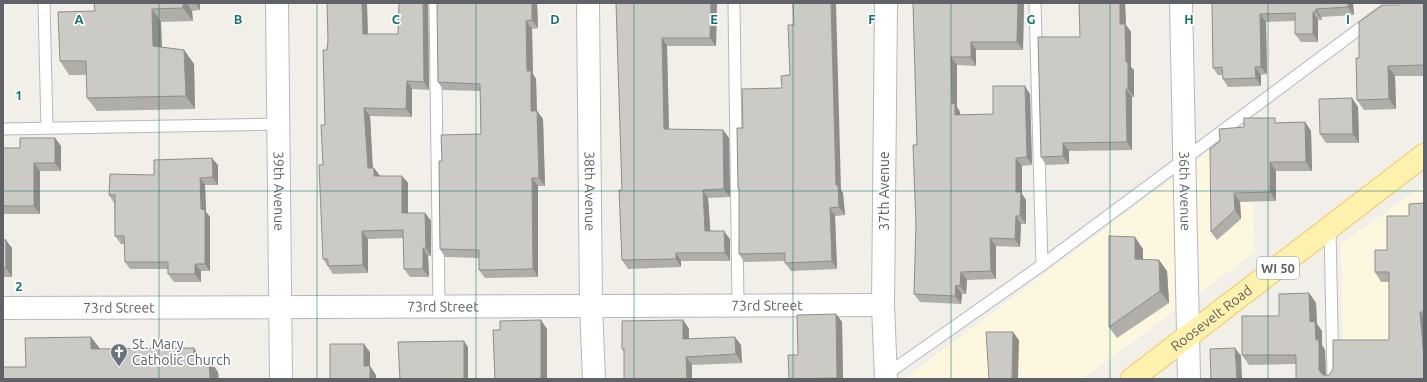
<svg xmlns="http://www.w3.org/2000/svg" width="1427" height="382" font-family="Ubuntu,sans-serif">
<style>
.commercial{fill:#fef7e0}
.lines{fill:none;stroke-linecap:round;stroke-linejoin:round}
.service-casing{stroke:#b5b8bc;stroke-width:13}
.minor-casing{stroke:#b5b8bc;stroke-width:24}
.secondary-casing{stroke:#b6babf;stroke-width:24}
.primary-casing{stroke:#f2c960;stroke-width:24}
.service{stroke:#fff;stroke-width:11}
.minor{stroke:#fff;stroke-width:22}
.secondary{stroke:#fff;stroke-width:22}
.primary{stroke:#fff2af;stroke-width:22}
.wall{fill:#afaea9}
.shaded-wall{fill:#8f8d8a}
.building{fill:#cccac5;stroke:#8f8d8a}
.grid{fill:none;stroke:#0f766e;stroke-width:1;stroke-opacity:0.55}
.labels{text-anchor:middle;stroke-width:3.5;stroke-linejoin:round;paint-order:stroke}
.shield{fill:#fff;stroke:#8f9295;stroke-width:1}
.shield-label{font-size:13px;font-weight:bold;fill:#5f6368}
.street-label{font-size:14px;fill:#5f6368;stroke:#fff}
.worship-label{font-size:14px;fill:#5b616d;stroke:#fff;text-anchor:start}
.grid-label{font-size:13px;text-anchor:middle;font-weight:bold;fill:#0f766e;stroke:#fff;stroke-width:3.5;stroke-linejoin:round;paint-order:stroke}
</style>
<rect width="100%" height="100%" fill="#f1efe8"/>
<g class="commercial">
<polygon points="1249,121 1255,252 1082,379 908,379 908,376"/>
<polygon points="1424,185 1424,351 1343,351 1341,244"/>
</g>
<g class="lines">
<g class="service-casing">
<g id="service">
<polyline points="44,3 47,128"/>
<polyline points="435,3 439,306"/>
<polyline points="734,3 738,305"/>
<polyline points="1035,3 1042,265"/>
<polyline points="3,129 279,124"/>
<polyline points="1330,228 1333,379"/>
<polyline points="884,376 1042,265 1394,3"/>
</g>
</g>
<g class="minor-casing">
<g id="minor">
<path id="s1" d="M 588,3 L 591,306 L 594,379"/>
<polyline points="886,3 883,305 886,379"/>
<path id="s2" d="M 1181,3 L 1189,379"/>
<path id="s3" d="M 3,308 L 883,305"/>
</g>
</g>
<g class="secondary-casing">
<g id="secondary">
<path id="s4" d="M 277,3 L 281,379"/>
</g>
</g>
<g class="primary-casing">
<g id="primary">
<path id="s5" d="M 1132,379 L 1424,155"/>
</g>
</g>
<use href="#service" class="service"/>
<use href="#minor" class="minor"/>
<use href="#secondary" class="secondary"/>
<use href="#primary" class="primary"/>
</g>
<g class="wall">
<polygon points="94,3 200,3 200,10 192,11 193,21 161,22 162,47 184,50 194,64 195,109 97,111 87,98 87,75 69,75 60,61 95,11"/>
<polygon points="399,3 428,3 429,90 412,89 412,117 370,116 373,168 374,168 380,176 402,176 408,183 408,213 425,213 431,221 431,256 428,256 429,277 410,277 404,269 403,238 368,239 368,273 333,274 323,259 323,165 325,125 328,40 367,5 368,34 398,34"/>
<polygon points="537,3 538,28 532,29 533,74 536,79 537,111 543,119 545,186 538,186 538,277 485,278 479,270 479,258 445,257 440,249 442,161 481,134 480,91 443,90 438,82"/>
<polygon points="616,3 717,3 716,46 667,46 669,129 723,130 729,138 730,197 708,198 710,231 730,239 730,261 681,261 681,267 628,269 622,260 622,190"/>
<polygon points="913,3 1024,3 1023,50 976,50 976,66 957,65 957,107 960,112 960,115 993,114 1030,94 1032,165 1022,166 1022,194 1026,200 1026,224 1021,224 1020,247 996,246 996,279 967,280 966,294 962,294 961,304 920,302 914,294 916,225 917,145"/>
<polygon points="1079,3 1125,3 1126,25 1131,32 1131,67 1134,70 1134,97 1132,97 1132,150 1069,151 1069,164 1046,165 1041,157 1080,37"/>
<polygon points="1212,3 1353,3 1354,15 1321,17 1322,20 1318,20 1318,42 1301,42 1295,34 1295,21 1266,22 1267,74 1261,75 1261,86 1228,87 1223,79 1223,75 1218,75 1213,68"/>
<polygon points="1424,3 1424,76 1395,76 1396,109 1364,110 1357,100 1359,58 1399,5"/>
<polygon points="794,25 841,190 843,193 845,215 835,216 837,269 791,271 785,263 785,261 744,262 739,254 739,191 738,188 743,128 782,88 790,75"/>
<polygon points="1352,98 1358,107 1359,143 1326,143 1320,134"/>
<polygon points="1305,122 1311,131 1312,171 1276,171 1276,201 1240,202 1241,219 1217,240 1211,232 1244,127 1278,123"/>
<polygon points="55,138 61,146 61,171 40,171 40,214 3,214 3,148 20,148"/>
<polygon points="218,165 218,185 205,185 206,212 210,217 210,271 201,271 201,282 174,282 168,274 168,269 130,269 125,262 125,244 121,244 115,236 114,203 109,195 154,175"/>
<polygon points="1424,203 1424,379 1296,379 1296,364 1249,365 1242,355 1279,316 1309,293 1316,303 1317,324 1322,331 1322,345 1325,350 1326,375 1329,375 1389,340 1389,282 1381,282 1375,272 1387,250 1409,216"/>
<polygon points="3,237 3,240 12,248 12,277 3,277"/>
<polygon points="1143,249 1143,260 1159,260 1167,271 1169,303 1117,338 1109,327"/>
<polygon points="836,314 842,322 843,379 789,379 798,355"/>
<polygon points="683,320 689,329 689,339 741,345 742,363 692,365 692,379 624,379 624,352 622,349"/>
</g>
<g class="shaded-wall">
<polygon points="183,3 187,3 192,11 193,21 183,8"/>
<polygon points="195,3 200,3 200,10"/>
<polygon points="362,3 366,3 367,5 368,42 363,34"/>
<polygon points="423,3 428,3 429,90 424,82"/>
<polygon points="532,3 537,3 538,28 532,20"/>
<polygon points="711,3 717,3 716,46 710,38"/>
<polygon points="831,3 836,3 841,190 843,193 845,215 839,207 836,185"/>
<polygon points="1018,3 1024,3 1023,50 1017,42"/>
<polygon points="1120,3 1125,3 1126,25 1131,32 1131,67 1134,70 1134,97 1128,89 1120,24"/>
<polygon points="1348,3 1353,3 1354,15 1348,7"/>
<polygon points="152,9 161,22 162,59 153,46"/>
<polygon points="1316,9 1321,17 1322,20 1316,12"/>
<polygon points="1313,12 1318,20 1318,42 1313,34"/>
<polygon points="1260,14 1266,22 1267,74 1261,67"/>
<polygon points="526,21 532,29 533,74 536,79 537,119 531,111 527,71"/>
<polygon points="662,38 667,46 669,137 664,129"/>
<polygon points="971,42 976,50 976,66 971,57"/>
<polygon points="184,50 194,64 195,109 186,96"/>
<polygon points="951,57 957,65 957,107 960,112 961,124 955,115 952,104"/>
<polygon points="1388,66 1395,76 1396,109 1389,99"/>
<polygon points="1255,67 1261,75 1261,86 1256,78"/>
<polygon points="407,81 412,89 412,117 406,109"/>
<polygon points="1025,86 1030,94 1032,165 1027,157"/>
<polygon points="1126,89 1132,97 1132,150 1127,142"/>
<polygon points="1352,98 1358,107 1359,143 1353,134"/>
<polygon points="364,108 370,116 373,176 368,168"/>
<polygon points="537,111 543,119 545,186 539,178"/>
<polygon points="1305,122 1311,131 1312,171 1306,162"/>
<polygon points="723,130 729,138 730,197 724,189"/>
<polygon points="55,138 61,146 61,171 55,163"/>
<polygon points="1063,143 1069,151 1069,164 1063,156"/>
<polygon points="212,158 218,165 218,185 213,177"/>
<polygon points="1016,158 1022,166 1022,194 1026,200 1026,224 1020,216 1016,192"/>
<polygon points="1270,162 1276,171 1276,201 1270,192"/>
<polygon points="34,163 40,171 40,214 34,206"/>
<polygon points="374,168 380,176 374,176"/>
<polygon points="402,176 408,183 408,221 402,213"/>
<polygon points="200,178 205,185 206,212 210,217 210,271 205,264"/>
<polygon points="532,178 538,186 538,277 533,269"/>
<polygon points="703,190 708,198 711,239 705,231"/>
<polygon points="1234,193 1240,202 1241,219 1235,210"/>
<polygon points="830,208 835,216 837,269 832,261"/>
<polygon points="425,213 431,221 431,256 426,248"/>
<polygon points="1016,216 1021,224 1020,247 1015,239"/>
<polygon points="362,231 368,239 368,273 363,265"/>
<polygon points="724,231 730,239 730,261 725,253"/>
<polygon points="1135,237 1143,249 1143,271 1135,259"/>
<polygon points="990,238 996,246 996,279 991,271"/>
<polygon points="6,240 12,248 12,277 6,268"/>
<polygon points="423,248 428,256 429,277 423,269"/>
<polygon points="676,253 681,261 681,267 676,259"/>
<polygon points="1159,260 1167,271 1169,303 1160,291"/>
<polygon points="195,264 201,271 201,282 195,274"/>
<polygon points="961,272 967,280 966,294 960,286"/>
<polygon points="956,285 962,294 961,304 955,296"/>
<polygon points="1309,293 1316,303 1317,324 1322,331 1322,345 1325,350 1326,379 1325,379 1319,370 1310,322"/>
<polygon points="1420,312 1424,317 1424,359"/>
<polygon points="836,314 842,322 843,379 837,379 837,378"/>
<polygon points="541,320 547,329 547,379 541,379"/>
<polygon points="683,320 689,329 689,347 683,339"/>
<polygon points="1013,332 1019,340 1018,379 1012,379"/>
<polygon points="91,337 101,350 91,349"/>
<polygon points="735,337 741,345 742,363 736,354"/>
<polygon points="464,341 468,347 468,379 464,379"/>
<polygon points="364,344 370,352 370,366 376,375 376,379 370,379 364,366"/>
<polygon points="194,348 203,361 194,359"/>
<polygon points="1235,348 1241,356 1242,379 1237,379"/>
<polygon points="686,357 692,365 692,379 687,379"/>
<polygon points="209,359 218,372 219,379 210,379"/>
</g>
<g class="building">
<polygon points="94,3 183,3 183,8 152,9 153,46 184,50 186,96 87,98 86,61 60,61 58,12 95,11"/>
<polygon points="327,3 362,3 363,34 398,34 399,3 423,3 424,82 407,81 406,109 364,108 368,168 374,168 374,176 402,176 402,213 425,213 426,248 423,248 423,269 404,269 403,230 362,231 363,265 328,266 328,259 323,259 319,165 323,165 321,125 325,125 323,50 327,50 328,40"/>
<polygon points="437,3 532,3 532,20 526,21 527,71 531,71 531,111 537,111 539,178 532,178 533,269 479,270 479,250 440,249 439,161 442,161 441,135 481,134 480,84 438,82"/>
<polygon points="616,3 711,3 710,38 662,38 664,129 723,130 724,189 703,190 705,231 724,231 725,253 676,253 676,259 622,260 619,190 622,190"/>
<polygon points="793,3 831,3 836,185 838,185 839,207 830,208 832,261 785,263 785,253 739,254 739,188 738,188 737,128 743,128 742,89 782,88 781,76 790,75 788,25 794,25"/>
<polygon points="913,3 1018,3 1017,42 971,42 971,57 951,57 952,104 955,103 955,115 993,114 993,86 1025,86 1027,157 1016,158 1016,192 1021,192 1020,216 1016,216 1015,239 990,238 991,271 961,272 960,286 956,285 955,296 914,294 916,225 913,145 917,145"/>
<polygon points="1079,3 1120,3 1120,24 1125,24 1126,62 1128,62 1128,89 1126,89 1127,142 1063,143 1063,156 1041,157 1038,37 1080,37"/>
<polygon points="1212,3 1348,3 1348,7 1316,9 1316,12 1313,12 1313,34 1295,34 1295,13 1260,14 1261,67 1255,67 1256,78 1223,79 1222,67 1213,68"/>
<polygon points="1399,3 1424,3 1424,65 1388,66 1389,99 1357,100 1356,58 1359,58 1359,22 1383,5 1399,5"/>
<polygon points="1352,98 1353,134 1320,134 1319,99"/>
<polygon points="1244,118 1275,118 1275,123 1305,122 1306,162 1270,162 1270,192 1234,193 1235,210 1211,232 1210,149 1220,141 1219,129 1244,127"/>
<polygon points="20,138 55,138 55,163 34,163 34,206 3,206 3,148 20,148"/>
<polygon points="212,158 213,177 200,178 201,209 205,210 205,264 195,264 195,274 168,274 168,262 125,262 124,236 115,236 115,195 109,195 110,174 154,175 154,160"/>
<polygon points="1424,203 1424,312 1420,312 1424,359 1424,379 1296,379 1296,355 1242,355 1242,316 1279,316 1279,294 1309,293 1310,322 1315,321 1316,340 1319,340 1319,370 1323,375 1329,375 1333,369 1333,340 1389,340 1389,272 1375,272 1375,250 1387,250 1387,216 1409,216 1409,204"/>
<polygon points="1109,236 1135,237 1135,259 1159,260 1160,291 1109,327"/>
<rect x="3" y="240" width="3" height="28"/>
<polygon points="836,314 837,378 789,379 788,355 798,355 797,315"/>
<polygon points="541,320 541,379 495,379 493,330 500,330 500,321"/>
<polygon points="683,320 683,339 735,337 736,354 686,357 687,379 624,379 624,349 622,349 622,321"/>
<polygon points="986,332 1013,332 1012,379 989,379"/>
<polygon points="91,337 91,349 194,348 194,359 209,359 210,379 3,379 3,367 26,367 25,338"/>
<polygon points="464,341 464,379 400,379 398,342"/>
<polygon points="330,344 364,344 364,366 370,366 370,379 330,379"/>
<polygon points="1235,348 1237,379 1211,379 1210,349"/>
</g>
<path class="grid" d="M 159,3 L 159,379M 317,3 L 317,379M 476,3 L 476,379M 634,3 L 634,379M 793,3 L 793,379M 951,3 L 951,379M 1110,3 L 1110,379M 1268,3 L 1268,379M 3,191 L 1424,191"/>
<defs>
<g id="church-pin" transform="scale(0.9)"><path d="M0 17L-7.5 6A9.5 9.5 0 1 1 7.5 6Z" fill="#6b7280" stroke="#fff"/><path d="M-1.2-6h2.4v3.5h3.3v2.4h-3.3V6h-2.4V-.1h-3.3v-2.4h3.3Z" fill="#fff"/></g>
</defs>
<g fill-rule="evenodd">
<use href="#church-pin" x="119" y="352"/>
</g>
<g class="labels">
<rect class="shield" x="1257" y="257" width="42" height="22" rx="3"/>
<g class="shield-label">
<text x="1278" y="273">WI 50</text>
</g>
<g class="street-label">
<text dy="5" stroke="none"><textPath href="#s4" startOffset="188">39th Avenue</textPath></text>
<text dy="5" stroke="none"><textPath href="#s1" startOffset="188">38th Avenue</textPath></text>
<text transform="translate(884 191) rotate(-90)" y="5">37th Avenue</text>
<text dy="5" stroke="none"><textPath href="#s2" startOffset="188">36th Avenue</textPath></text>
<text dy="5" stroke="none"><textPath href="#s3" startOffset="764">73rd Street</textPath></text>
<text dy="5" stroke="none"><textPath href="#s3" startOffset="440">73rd Street</textPath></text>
<text dy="5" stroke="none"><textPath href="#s3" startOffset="116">73rd Street</textPath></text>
<text dy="5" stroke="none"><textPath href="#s5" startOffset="100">Roosevelt Road</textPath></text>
</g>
<g class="worship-label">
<text x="132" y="349">St. Mary<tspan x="132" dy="16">Catholic Church</tspan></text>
</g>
</g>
<g class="grid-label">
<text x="79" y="24">A</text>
<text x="238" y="24">B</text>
<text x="396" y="24">C</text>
<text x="555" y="24">D</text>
<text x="714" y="24">E</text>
<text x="872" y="24">F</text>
<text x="1031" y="24">G</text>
<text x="1189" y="24">H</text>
<text x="1348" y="24">I</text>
<text x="19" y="100">1</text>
<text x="19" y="291">2</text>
</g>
<rect width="1427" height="382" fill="none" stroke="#5f6368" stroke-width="8"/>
</svg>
